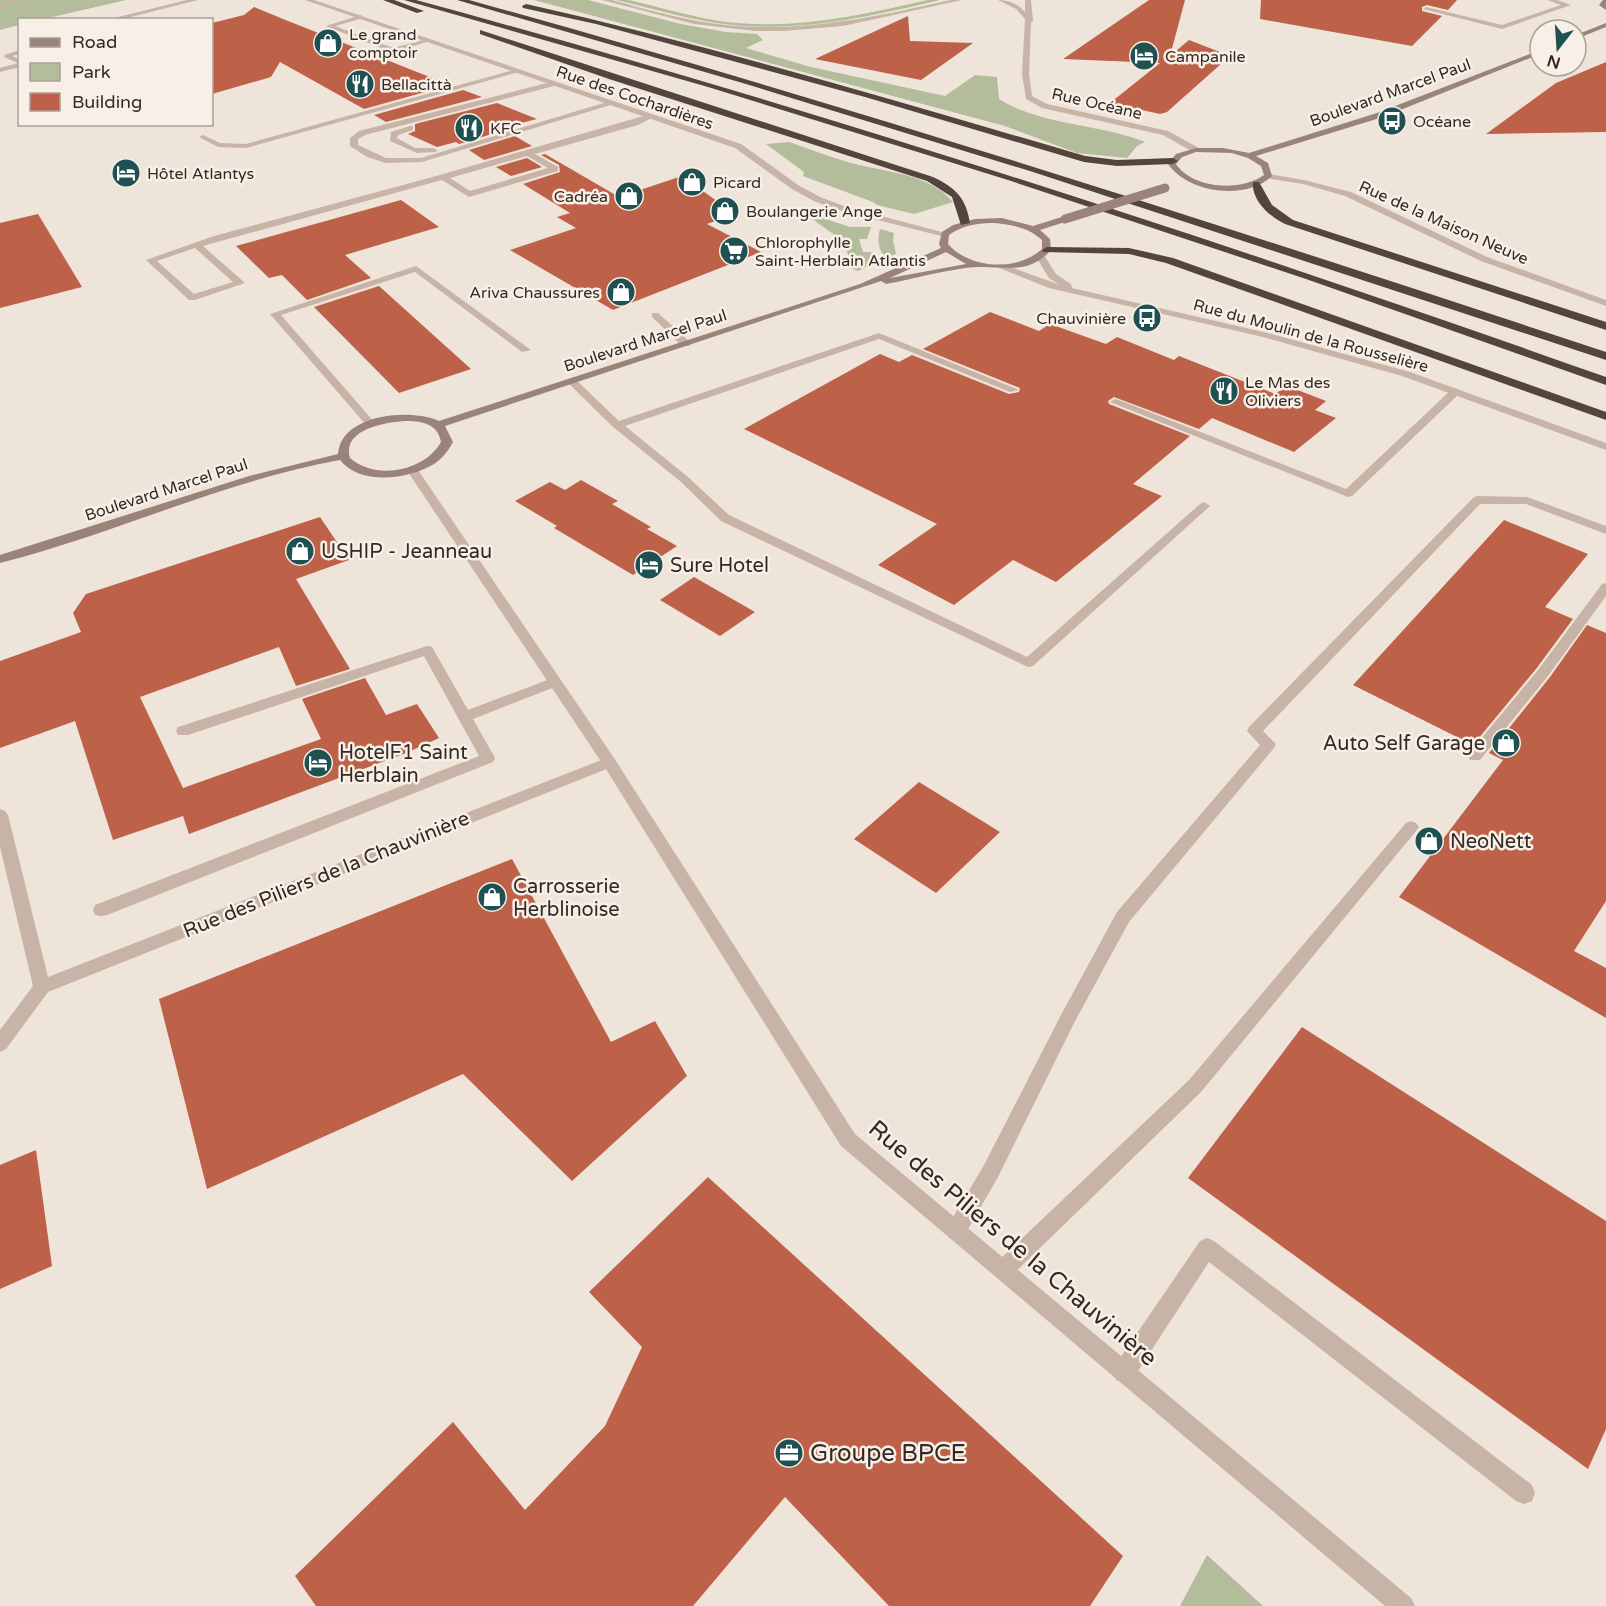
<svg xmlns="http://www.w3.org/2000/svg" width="1606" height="1606" font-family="'Varela Round',sans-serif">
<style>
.green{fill:#b3bd9b}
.building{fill:#be6149}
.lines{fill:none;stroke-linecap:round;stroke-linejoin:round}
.lane{fill:#c7b4a7;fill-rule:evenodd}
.street{fill:#c7b4a7;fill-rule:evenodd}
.secondary{fill:#9a8378;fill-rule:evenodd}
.highway{fill:#54443e;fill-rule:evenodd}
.secondary-bridge{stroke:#9a8378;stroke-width:9}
.labels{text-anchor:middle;stroke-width:5;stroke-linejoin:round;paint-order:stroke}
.far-poi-label{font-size:16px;fill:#332a27;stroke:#f8efe6;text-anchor:start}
.far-street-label{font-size:16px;fill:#332a27;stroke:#f8efe6}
.poi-label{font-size:20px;fill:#332a27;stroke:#f8efe6;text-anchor:start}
.street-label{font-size:20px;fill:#332a27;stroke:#f8efe6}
.near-street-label{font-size:24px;fill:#332a27;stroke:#f8efe6}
.near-poi-label{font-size:24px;fill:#332a27;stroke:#f8efe6;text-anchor:start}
</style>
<rect width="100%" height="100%" fill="#efe4da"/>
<g class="green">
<polygon points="0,0 126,0 44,19 20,20 19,25 0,30"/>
<path d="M 534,0 L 588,0 L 681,24 L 726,32 L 757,34 L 763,40 L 746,48 L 811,67 L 945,96 L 975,75 L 997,77 L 999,99 C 1042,126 1098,123 1145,142 L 1137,146 L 1127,158 L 1077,153 L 1005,126 Z"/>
<path d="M 616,0 L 629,0 C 659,7 689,16 719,21 C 791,31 858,16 928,0 L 940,0 C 872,16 804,32 733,25 C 693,21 655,9 616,0 Z"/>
<path d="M 789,142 C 810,149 830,157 851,163 C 884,172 929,173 953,202 L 914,214 L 877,205 L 873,202 L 803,176 L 804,172 L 766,144 Z"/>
<polygon points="801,211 850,227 871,227 867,239 859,239 863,252 871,252 878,261 858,271 836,263 850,258 843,244 839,242 843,241"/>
<path d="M 880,229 L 894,233 L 893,240 L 896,254 L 886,258 C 878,250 877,240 880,229 Z"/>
<polygon points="1207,1555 1263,1606 1180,1606"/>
</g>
<g class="building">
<polygon points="1149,0 1185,0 1170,56 1189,40 1230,56 1167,112 1160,114 1110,103 1160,63 1063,59"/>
<polygon points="1261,0 1457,0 1448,10 1427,5 1422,7 1422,11 1442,16 1412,46 1260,19"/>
<polygon points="254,7 288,21 450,85 364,109 280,62 271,77 212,94 212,23 244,15"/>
<polygon points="908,16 910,41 973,43 921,80 815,59"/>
<polygon points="1606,62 1606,132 1486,134 1556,83"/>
<polygon points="463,90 482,97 386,122 374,115"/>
<polygon points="497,103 537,119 501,128 505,130 459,144 456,142 437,147 408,134 415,131 415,124"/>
<polygon points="515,136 532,146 484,160 469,150"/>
<polygon points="545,154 619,197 682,176 735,214 707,224 761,252 613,310 510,250 576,228 557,217 570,213 523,184 560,172 559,165 541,155"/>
<polygon points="527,158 542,167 511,176 496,167"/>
<polygon points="401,200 439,227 345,255 371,278 307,300 282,275 269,278 236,246"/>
<polygon points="38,214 82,287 0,308 0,223"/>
<polygon points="379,286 471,369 399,393 314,307"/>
<polygon points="990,312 1039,331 1050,324 1106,344 1117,337 1174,360 1179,356 1275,394 1287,386 1326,401 1315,410 1336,418 1294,452 1212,418 1199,429 1114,397 1108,401 1109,404 1190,436 1133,484 1162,496 1056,582 1013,560 954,605 878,565 937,524 744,429 880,354 899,362 912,355 1009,394 1019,392 1020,388 923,349"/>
<polygon points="581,480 618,501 612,504 651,527 647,529 677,546 633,575 554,528 557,526 515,501 550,482 565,490"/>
<polygon points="320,517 349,560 296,579 350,669 296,686 279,647 140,697 183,788 321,739 302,699 365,678 386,715 417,704 439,738 406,753 189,834 183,816 113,840 75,721 0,748 0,661 81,632 73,613 86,594"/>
<polygon points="1504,520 1588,554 1545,607 1573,619 1536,669 1473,745 1353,685"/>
<polygon points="694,577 755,612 720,636 660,600"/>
<polygon points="1587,625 1606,633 1606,901 1574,951 1606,968 1606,1018 1399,897 1503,760 1489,753 1550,677"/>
<polygon points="919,782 1000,832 936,893 854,839"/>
<polygon points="512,859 611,1042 655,1021 687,1076 572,1181 463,1074 207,1189 159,999"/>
<polygon points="1302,1027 1606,1221 1606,1429 1588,1469 1188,1178"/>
<polygon points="36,1150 52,1266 0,1289 0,1165"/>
<polygon points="708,1177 1123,1556 1090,1606 889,1606 785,1497 693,1606 316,1606 295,1576 453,1422 525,1510 605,1426 642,1347 589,1292"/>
</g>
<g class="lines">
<g class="lane">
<polygon points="187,0 198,0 119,20 106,20"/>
<polygon points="1547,0 1557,0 1571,5 1502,29 1423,9 1426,7 1502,25 1561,5"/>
<polygon points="361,15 363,18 335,26 393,48 427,39 430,41 384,55 381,53 386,50 326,26"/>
<polygon points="20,50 20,54 12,56 20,59 20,67 0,72 0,68 18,63 4,57 4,55"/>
<polygon points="517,69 519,72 246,148 218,147 199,137 203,135 220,143 246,144"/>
<polygon points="551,82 554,86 365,135 358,139 358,145 386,158 421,158 607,102 614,104 422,162 386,163 367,157 350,146 350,138 359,131"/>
<path d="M 647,115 L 654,117 L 638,125 L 535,154 L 558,167 L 558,171 L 469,197 L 442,180 L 203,246 L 245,283 L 195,300 L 189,300 L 146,260 L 214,236 L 440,175 ZM 527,156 L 548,168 L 470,191 L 450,178 ZM 195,248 L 233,282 L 194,294 L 157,261 Z"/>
<polygon points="410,126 413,126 413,130 398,135 397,138 415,148 433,148 437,150 436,152 417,153 390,141 391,132"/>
<polygon points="416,266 531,350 522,352 415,272 281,315 376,424 375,426 367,426 270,314"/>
<polygon points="652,313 658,313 690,342 690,346 682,346 652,317"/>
<polygon points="879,333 1019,390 1010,392 879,339 625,426 688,477 729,515 1027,657 1200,504 1204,502 1210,506 1033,666 1028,667 721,521 680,481 613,427 566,381 575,379 619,421"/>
<polygon points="1455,389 1459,390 1459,394 1352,496 1348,497 1110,402 1115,399 1119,400 1346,489 1451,390"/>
<polygon points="1477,496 1527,497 1606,526 1606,534 1526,504 1480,504 1263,731 1276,744 1274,748 1129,922 1074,1023 998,1177 963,1238 956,1241 949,1238 946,1231 949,1224 984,1165 1062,1013 1117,912 1260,745 1247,731 1249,727 1473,498"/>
<polygon points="1606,583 1606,596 1548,676 1480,760 1470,760 1468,756 1470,752 1538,670 1602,584"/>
<polygon points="427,646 432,647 468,710 550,679 555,677 562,682 560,685 473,719 495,758 493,762 107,915 101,916 95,915 93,910 95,905 479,756 424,656 188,735 178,735 176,731 178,727"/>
<polygon points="609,757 616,762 614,766 48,992 6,1049 0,1052 0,1030 33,986 0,847 0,809 5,811 8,815 48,977"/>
<polygon points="1411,821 1416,823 1419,827 1416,831 1201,1092 1010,1277 1003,1280 996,1277 993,1270 996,1263 1189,1080 1406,823"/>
<polygon points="1207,1238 1214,1241 1532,1485 1535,1493 1532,1501 1524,1504 1516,1501 1209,1262 1132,1380 1124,1383 1116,1380 1113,1372 1116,1364 1200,1241"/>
</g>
<g class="street">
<polygon points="14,0 24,0 0,8 0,4"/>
<polygon points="305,0 314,0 741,144 798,185 820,197 844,206 949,234 945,237 838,210 814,201 792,189 735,148"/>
<path d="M 602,0 L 612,0 C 645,9 677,18 710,23 C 792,35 871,18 951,0 L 962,0 L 843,26 L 784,31 L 755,31 L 694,24 Z"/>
<path d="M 998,0 C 1009,0 1018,4 1025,12 L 1025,0 L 1031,0 L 1033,21 L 1031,23 L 1029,74 L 1032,96 L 1047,104 L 1168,131 L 1199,148 L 1199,152 L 1193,152 L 1163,135 L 1042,108 L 1026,99 L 1022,74 L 1025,19 L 1016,9 Z"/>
<polygon points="1268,174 1304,180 1351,192 1487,257 1606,300 1606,306 1481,261 1345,196 1303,184 1265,178 1264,176"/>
<polygon points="1038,255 1044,255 1056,274 1071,284 1072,288 1268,333 1410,372 1606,443 1606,450 1402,376 1263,337 1049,288 994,266 1002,264 1060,285 1049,278 1036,257"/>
<polygon points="412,466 416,467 614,758 855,1134 1411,1598 1415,1606 1385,1606 841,1146 604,766 406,469"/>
</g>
<g class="secondary">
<polygon points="1603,0 1606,0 1606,10 1599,5"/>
<polygon points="1606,23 1606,27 1576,39 1576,35"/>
<path d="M 1540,50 L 1540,54 L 1383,117 L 1256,156 L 1268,163 L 1272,176 C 1246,201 1188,193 1168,164 L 1176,154 L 1196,148 L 1223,148 L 1249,153 L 1377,113 ZM 1196,152 L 1232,153 L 1248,158 L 1261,166 L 1264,175 C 1240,192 1193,189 1176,164 L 1182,157 Z"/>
<path d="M 1065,216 L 1068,217 L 1068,221 L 1040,230 L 1050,239 L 1051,250 C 1029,275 1006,266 978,267 C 952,268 913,279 886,284 L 881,281 L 445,426 L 453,442 C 448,451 443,458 434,464 C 410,479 360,486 340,460 C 223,481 115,534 0,563 L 0,555 L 249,476 L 338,454 C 341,414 410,408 439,421 L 860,284 L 941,248 L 939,244 L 942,232 L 953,225 L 975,219 L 1002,218 L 1033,226 ZM 995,223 C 1012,225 1028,227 1042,240 L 1042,249 C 1017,272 970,269 948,244 L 949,235 C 963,225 978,223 995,223 ZM 946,252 L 966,264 L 890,278 ZM 410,421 C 425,422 438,425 441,442 C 425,471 376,481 350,458 C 341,428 390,421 410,421 Z"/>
</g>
<g class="highway">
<polygon points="383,0 394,0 424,11 417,13"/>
<path d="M 404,0 L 416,0 C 818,109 1213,238 1606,377 L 1606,385 L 1306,279 L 1008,180 L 708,87 Z"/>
<path d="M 457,0 L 469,0 C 852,106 1229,227 1606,352 L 1606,360 L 1033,172 L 746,84 Z"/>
<path d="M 526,4 C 714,46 900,102 1085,156 L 1117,160 L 1173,158 L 1178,161 L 1173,164 L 1117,166 L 1084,162 L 865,97 L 596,24 L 523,8 L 522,6 Z"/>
<path d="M 480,30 L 933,177 C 956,188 966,198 970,223 L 961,225 L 952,197 L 927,181 L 609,79 L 480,34 Z"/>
<path d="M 1253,182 L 1259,182 L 1272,205 L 1293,220 L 1606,322 L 1606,330 L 1285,224 C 1270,217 1251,200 1253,182 Z"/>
<polygon points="1047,247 1129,248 1173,258 1606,412 1606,420 1166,263 1129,254 1043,252 1042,250"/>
</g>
<polyline class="secondary-bridge" points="1065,219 1165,188"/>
</g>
<defs>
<g id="shop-disc" transform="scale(1.5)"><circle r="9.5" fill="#1f5052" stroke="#f8efe6"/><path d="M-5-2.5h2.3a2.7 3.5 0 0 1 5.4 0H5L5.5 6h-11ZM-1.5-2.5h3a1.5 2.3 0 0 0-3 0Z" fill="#fff"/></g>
<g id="hotel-disc" transform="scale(1.5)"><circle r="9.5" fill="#1f5052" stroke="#f8efe6"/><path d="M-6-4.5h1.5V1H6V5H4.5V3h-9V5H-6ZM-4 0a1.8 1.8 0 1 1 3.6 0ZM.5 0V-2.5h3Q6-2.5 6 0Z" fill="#fff"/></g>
<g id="restaurant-disc" transform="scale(1.5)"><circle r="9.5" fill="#1f5052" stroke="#f8efe6"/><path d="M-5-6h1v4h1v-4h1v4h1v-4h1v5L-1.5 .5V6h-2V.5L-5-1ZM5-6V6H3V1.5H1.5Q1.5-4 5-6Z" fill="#fff"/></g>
<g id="bus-disc" transform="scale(1.5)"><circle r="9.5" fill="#1f5052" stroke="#f8efe6"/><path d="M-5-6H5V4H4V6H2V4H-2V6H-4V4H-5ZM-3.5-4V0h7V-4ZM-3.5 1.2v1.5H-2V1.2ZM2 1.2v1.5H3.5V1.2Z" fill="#fff"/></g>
<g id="supermarket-disc" transform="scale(1.5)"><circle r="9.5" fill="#1f5052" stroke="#f8efe6"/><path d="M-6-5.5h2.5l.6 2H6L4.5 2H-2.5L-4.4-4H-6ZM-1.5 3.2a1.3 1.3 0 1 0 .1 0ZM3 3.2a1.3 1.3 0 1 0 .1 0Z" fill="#fff"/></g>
<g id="office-disc" transform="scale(1.5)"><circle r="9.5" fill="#1f5052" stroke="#f8efe6"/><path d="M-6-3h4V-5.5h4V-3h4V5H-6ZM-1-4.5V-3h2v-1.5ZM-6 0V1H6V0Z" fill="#fff"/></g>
</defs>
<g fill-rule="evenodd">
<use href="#shop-disc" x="328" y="43"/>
<use href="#hotel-disc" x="1144" y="56"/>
<use href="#restaurant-disc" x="360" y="84"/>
<use href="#bus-disc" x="1392" y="121"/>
<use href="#restaurant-disc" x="469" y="128"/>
<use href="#hotel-disc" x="126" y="173"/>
<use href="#shop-disc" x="692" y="182"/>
<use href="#shop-disc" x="629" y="196"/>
<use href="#shop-disc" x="725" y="211"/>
<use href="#supermarket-disc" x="734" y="251"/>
<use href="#shop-disc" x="621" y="292"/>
<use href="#bus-disc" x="1147" y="318"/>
<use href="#restaurant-disc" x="1224" y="391"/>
<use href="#shop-disc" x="300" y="551"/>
<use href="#hotel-disc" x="649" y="565"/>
<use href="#shop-disc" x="1506" y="743"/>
<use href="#hotel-disc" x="318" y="763"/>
<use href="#shop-disc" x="1429" y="841"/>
<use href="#shop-disc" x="492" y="897"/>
<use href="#office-disc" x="789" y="1453"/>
</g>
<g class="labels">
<g class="far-poi-label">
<text x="349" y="40">Le grand<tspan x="349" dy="18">comptoir</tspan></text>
<text x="1165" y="62">Campanile</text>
<text x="381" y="90">Bellacittà</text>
<text x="1413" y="127">Océane</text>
<text x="490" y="134">KFC</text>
<text x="147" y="179">Hôtel Atlantys</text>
<text x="713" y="188">Picard</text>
<text x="608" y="202" text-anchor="end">Cadréa</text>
<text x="746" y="217">Boulangerie Ange</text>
<text x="755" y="248">Chlorophylle<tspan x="755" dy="18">Saint-Herblain Atlantis</tspan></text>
<text x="600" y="298" text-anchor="end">Ariva Chaussures</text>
<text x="1126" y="324" text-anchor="end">Chauvinière</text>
<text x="1245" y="388">Le Mas des<tspan x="1245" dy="18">Oliviers</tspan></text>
</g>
<g class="far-street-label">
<text transform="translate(1390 92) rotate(-20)" y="6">Boulevard Marcel Paul</text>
<text transform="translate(635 97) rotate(19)" y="6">Rue des Cochardières</text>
<text transform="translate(1097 103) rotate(13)" y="6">Rue Océane</text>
<text transform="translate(1444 222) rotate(24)" y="6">Rue de la Maison Neuve</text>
<text transform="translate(1311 335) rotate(15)" y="6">Rue du Moulin de la Rousselière</text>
<text transform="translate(645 340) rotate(-18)" y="6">Boulevard Marcel Paul</text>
<text transform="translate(166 489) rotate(-18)" y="6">Boulevard Marcel Paul</text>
</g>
<g class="poi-label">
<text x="321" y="558">USHIP - Jeanneau</text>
<text x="670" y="572">Sure Hotel</text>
<text x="1485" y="750" text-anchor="end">Auto Self Garage</text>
<text x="339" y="759">HotelF1 Saint<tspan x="339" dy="23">Herblain</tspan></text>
<text x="1450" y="848">NeoNett</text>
<text x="513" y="893">Carrosserie<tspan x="513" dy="23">Herblinoise</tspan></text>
</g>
<g class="street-label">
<text transform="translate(326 874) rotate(-22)" y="7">Rue des Piliers de la Chauvinière</text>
</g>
<g class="near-street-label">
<text transform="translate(1013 1243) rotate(40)" y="8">Rue des Piliers de la Chauvinière</text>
</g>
<g class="near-poi-label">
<text x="810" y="1461">Groupe BPCE</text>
</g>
</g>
<rect x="18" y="18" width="195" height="108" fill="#f8efe6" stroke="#a9a09a" stroke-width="1.5"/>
<rect x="30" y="38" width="30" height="9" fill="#9a8378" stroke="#a9a09a" stroke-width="1.5"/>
<text x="72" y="48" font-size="18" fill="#332a27">Road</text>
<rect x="30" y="63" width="30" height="18" fill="#b3bd9b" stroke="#a9a09a" stroke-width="1.5"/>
<text x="72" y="78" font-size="18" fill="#332a27">Park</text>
<rect x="30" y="93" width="30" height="18" fill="#be6149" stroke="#a9a09a" stroke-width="1.5"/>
<text x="72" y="108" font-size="18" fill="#332a27">Building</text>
<g transform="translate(1558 48) rotate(197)"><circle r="28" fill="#f8efe6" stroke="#a9a09a" stroke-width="1.5"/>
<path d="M0-4.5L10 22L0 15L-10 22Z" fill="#1f5052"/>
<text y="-9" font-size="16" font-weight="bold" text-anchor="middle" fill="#332a27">N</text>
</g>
</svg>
